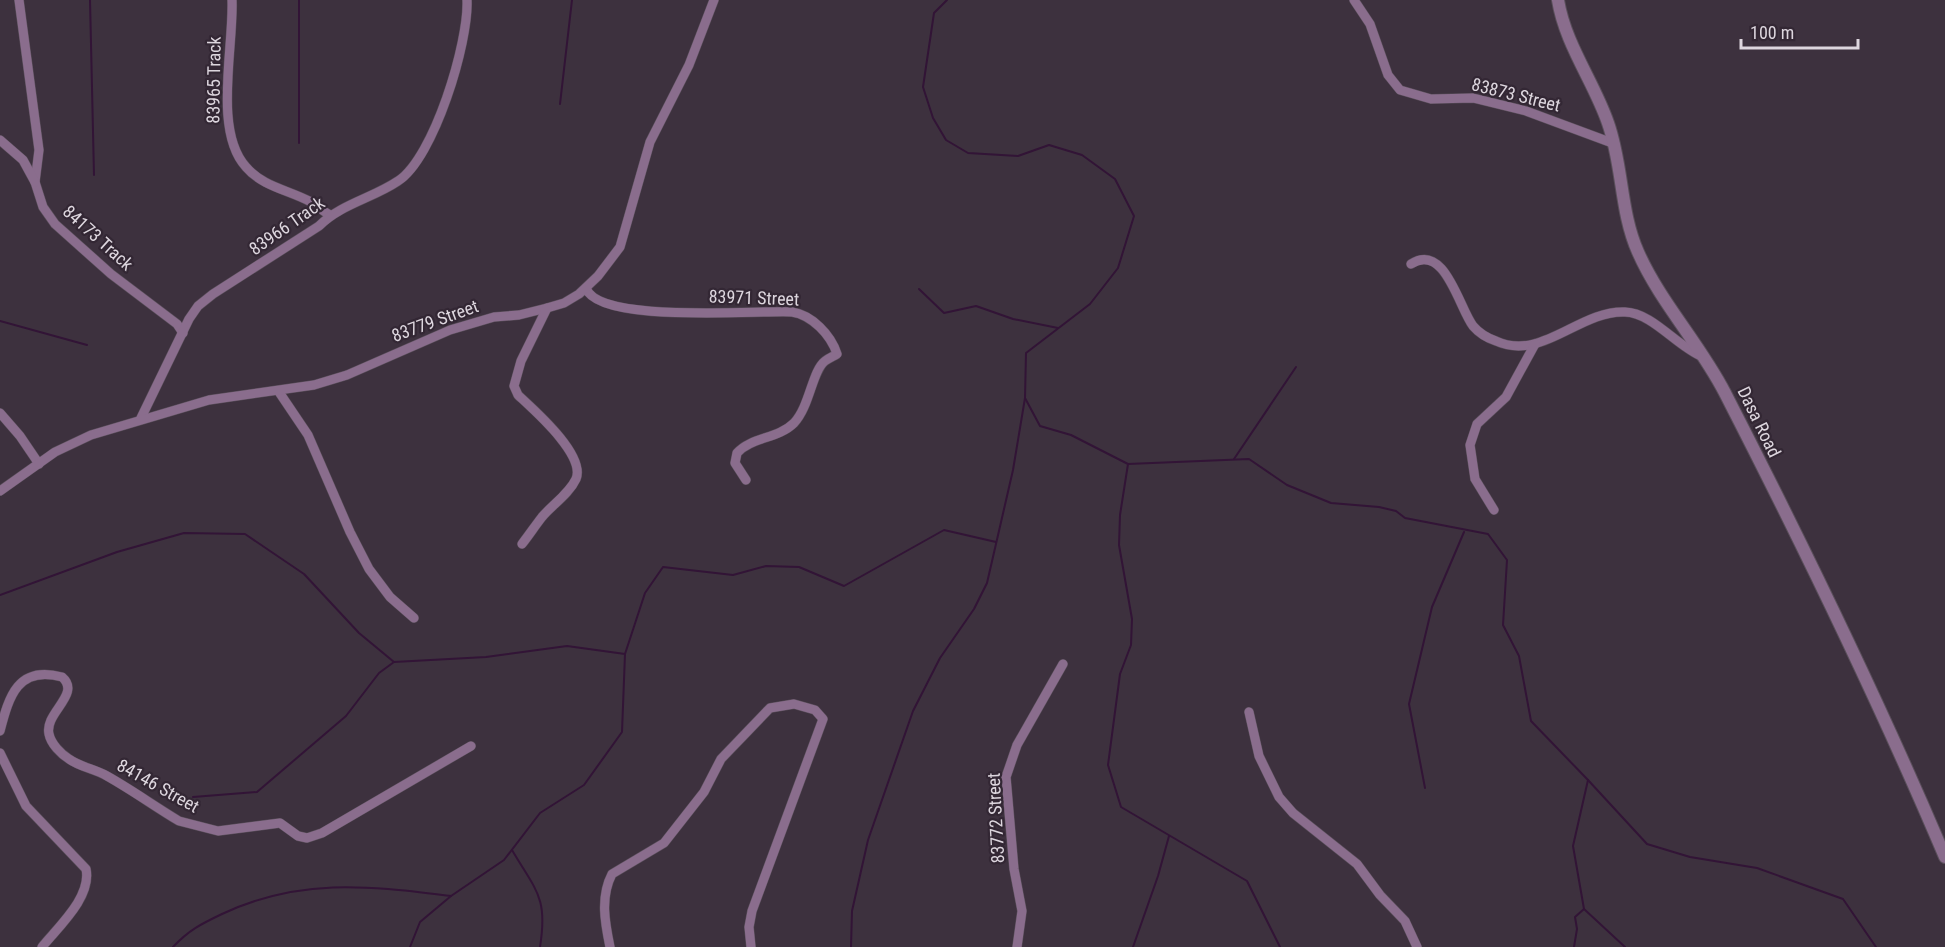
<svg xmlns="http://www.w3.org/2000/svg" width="1945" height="947" font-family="'Roboto Condensed',sans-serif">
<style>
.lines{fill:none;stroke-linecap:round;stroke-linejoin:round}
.stream{stroke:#321436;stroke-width:2}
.minor-casing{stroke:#5a4f5b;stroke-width:10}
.tertiary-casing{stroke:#5a4f5b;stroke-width:14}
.minor{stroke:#8a6d8d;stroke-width:9}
.tertiary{stroke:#8a6d8d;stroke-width:12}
.labels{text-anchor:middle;stroke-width:4.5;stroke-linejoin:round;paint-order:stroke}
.street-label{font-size:18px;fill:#ddd6de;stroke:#332734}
</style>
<rect width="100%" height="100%" fill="#3d313e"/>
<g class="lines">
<g class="stream">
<polyline points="90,0 94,175"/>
<polyline points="299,0 299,143"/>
<polyline points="947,0 934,13 923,87 933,118 946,140 968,153 1018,156 1049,145 1082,155 1115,179 1134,216 1118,268 1090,304 1026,353 1025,398 1040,426 1071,435 1128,464 1249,459 1287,485 1331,503 1379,507 1396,511 1405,518 1488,534 1507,560 1503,625 1519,656 1531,721 1588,780 1573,846 1584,909 1575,917 1577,929 1574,947"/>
<polyline points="560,104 572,0"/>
<polyline points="919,289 944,313 976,306 1013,319 1058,328"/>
<polyline points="0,321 87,345"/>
<polyline points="1234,459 1296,367"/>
<polyline points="1128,464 1120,515 1119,545 1132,619 1131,645 1120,674 1108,765 1121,807 1247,881 1280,947"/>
<polyline points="0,595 117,552 184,533 245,534 304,574 359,633 394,662 486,657 567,646 625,654"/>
<polyline points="1588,780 1647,844 1690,857 1757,868 1843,899 1876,947"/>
<polyline points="1425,788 1409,704 1432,607 1464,532"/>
<polyline points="193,797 257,792 346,716 379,673 394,662"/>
<path d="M 512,850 C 536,891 548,897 540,947"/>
<polyline points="1584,909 1625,947"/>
<path d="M 173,947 C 189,930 201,924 222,914 C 301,877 368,886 451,896"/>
<polyline points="410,947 420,922 451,896 504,860 540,813 584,785 622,732 625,654 645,593 663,567 733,575 766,566 799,567 844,586 944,530 996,542"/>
<polyline points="851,947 852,911 868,840 913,711 940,658 974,609 987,583 1013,470 1025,398"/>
<polyline points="1133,947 1158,876 1169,836"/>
</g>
<g class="minor-casing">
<g id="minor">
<polyline points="19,0 39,150 35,182 43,207 55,224 111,274 177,324 183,333"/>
<path d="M 232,0 C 234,47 213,131 246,167 C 263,187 289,190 311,202 C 318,206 322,211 330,215"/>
<polyline points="1354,0 1370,24 1388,75 1400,90 1431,99 1473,98 1526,111 1615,144"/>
<polyline points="0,140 23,160 35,182"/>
<path d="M 1411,264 C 1445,242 1459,308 1473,326 C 1479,333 1487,338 1496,341 C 1542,362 1579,310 1625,312 C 1653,313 1676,346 1703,357"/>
<path d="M 586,288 C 598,324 757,310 792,312 C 812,315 831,335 837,354 C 834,356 829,358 825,361 C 812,371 810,406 794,423 C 778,439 751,437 737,453 L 735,463 L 746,480"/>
<polyline points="279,392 308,435 350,532 369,569 390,597 414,618"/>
<polyline points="0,413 20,436 39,464"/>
<path d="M 141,418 L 189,319 L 198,306 L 213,294 L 319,226 C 341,204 373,198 398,181 C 434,158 469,42 467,0"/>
<polyline points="0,491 55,452 91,435 209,400 314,385 347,375 450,330 494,317 519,315 547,308 564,303 579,294 598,276 620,247 650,142 689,65 714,0"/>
<polyline points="1494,510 1475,479 1470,445 1477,424 1506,397 1535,344"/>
<path d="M 522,544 C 529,535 535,526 542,517 C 552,505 569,494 576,479 C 586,455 534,410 518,395 L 514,386 L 521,361 L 547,308"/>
<polyline points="1249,712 1259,756 1279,797 1293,813 1357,864 1380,895 1405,921 1417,947"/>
<path d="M 0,731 C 9,696 18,665 62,677 C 82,694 44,713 49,734 C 51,744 61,754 69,759 C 80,767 95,769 107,776 C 132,790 154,806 179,821 L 218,831 L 280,823 L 298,836 L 307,838 L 322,833 L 471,746"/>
<path d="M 0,753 L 26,806 L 86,869 C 92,897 58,927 42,947"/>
<path d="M 610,947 C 605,923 600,897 612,874 L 664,843 L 704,792 L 721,759 L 770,708 L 794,704 L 815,710 L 823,719 L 752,911 L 749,927 L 751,947"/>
<polyline points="1017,947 1022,911 1014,869 1006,777 1017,745 1063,664"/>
</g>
</g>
<g class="tertiary-casing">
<path id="tertiary" d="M 1558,0 C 1565,44 1594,82 1608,123 C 1623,165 1620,212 1638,252 C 1660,302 1700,344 1725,393 C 1803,545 1878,699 1945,857"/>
</g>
<use href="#minor" class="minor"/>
<use href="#tertiary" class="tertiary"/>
</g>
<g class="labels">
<g class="street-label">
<text transform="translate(214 80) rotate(-89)" y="6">83965 Track</text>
<text transform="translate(1516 95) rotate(14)" y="6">83873 Street</text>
<text transform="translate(287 226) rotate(-35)" y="6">83966 Track</text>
<text transform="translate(98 238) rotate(42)" y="6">84173 Track</text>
<text transform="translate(754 298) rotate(2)" y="6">83971 Street</text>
<text transform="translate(435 321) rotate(-20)" y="6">83779 Street</text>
<text transform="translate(1759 422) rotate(64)" y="6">Dasa Road</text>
<text transform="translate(158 786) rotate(29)" y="6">84146 Street</text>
<text transform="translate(996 818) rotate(-93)" y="6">83772 Street</text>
</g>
</g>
<path d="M1741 39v9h117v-9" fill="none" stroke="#ddd6de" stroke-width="3"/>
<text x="1750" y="39" font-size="18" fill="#ddd6de" stroke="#332734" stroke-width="4.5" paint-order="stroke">100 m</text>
</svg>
